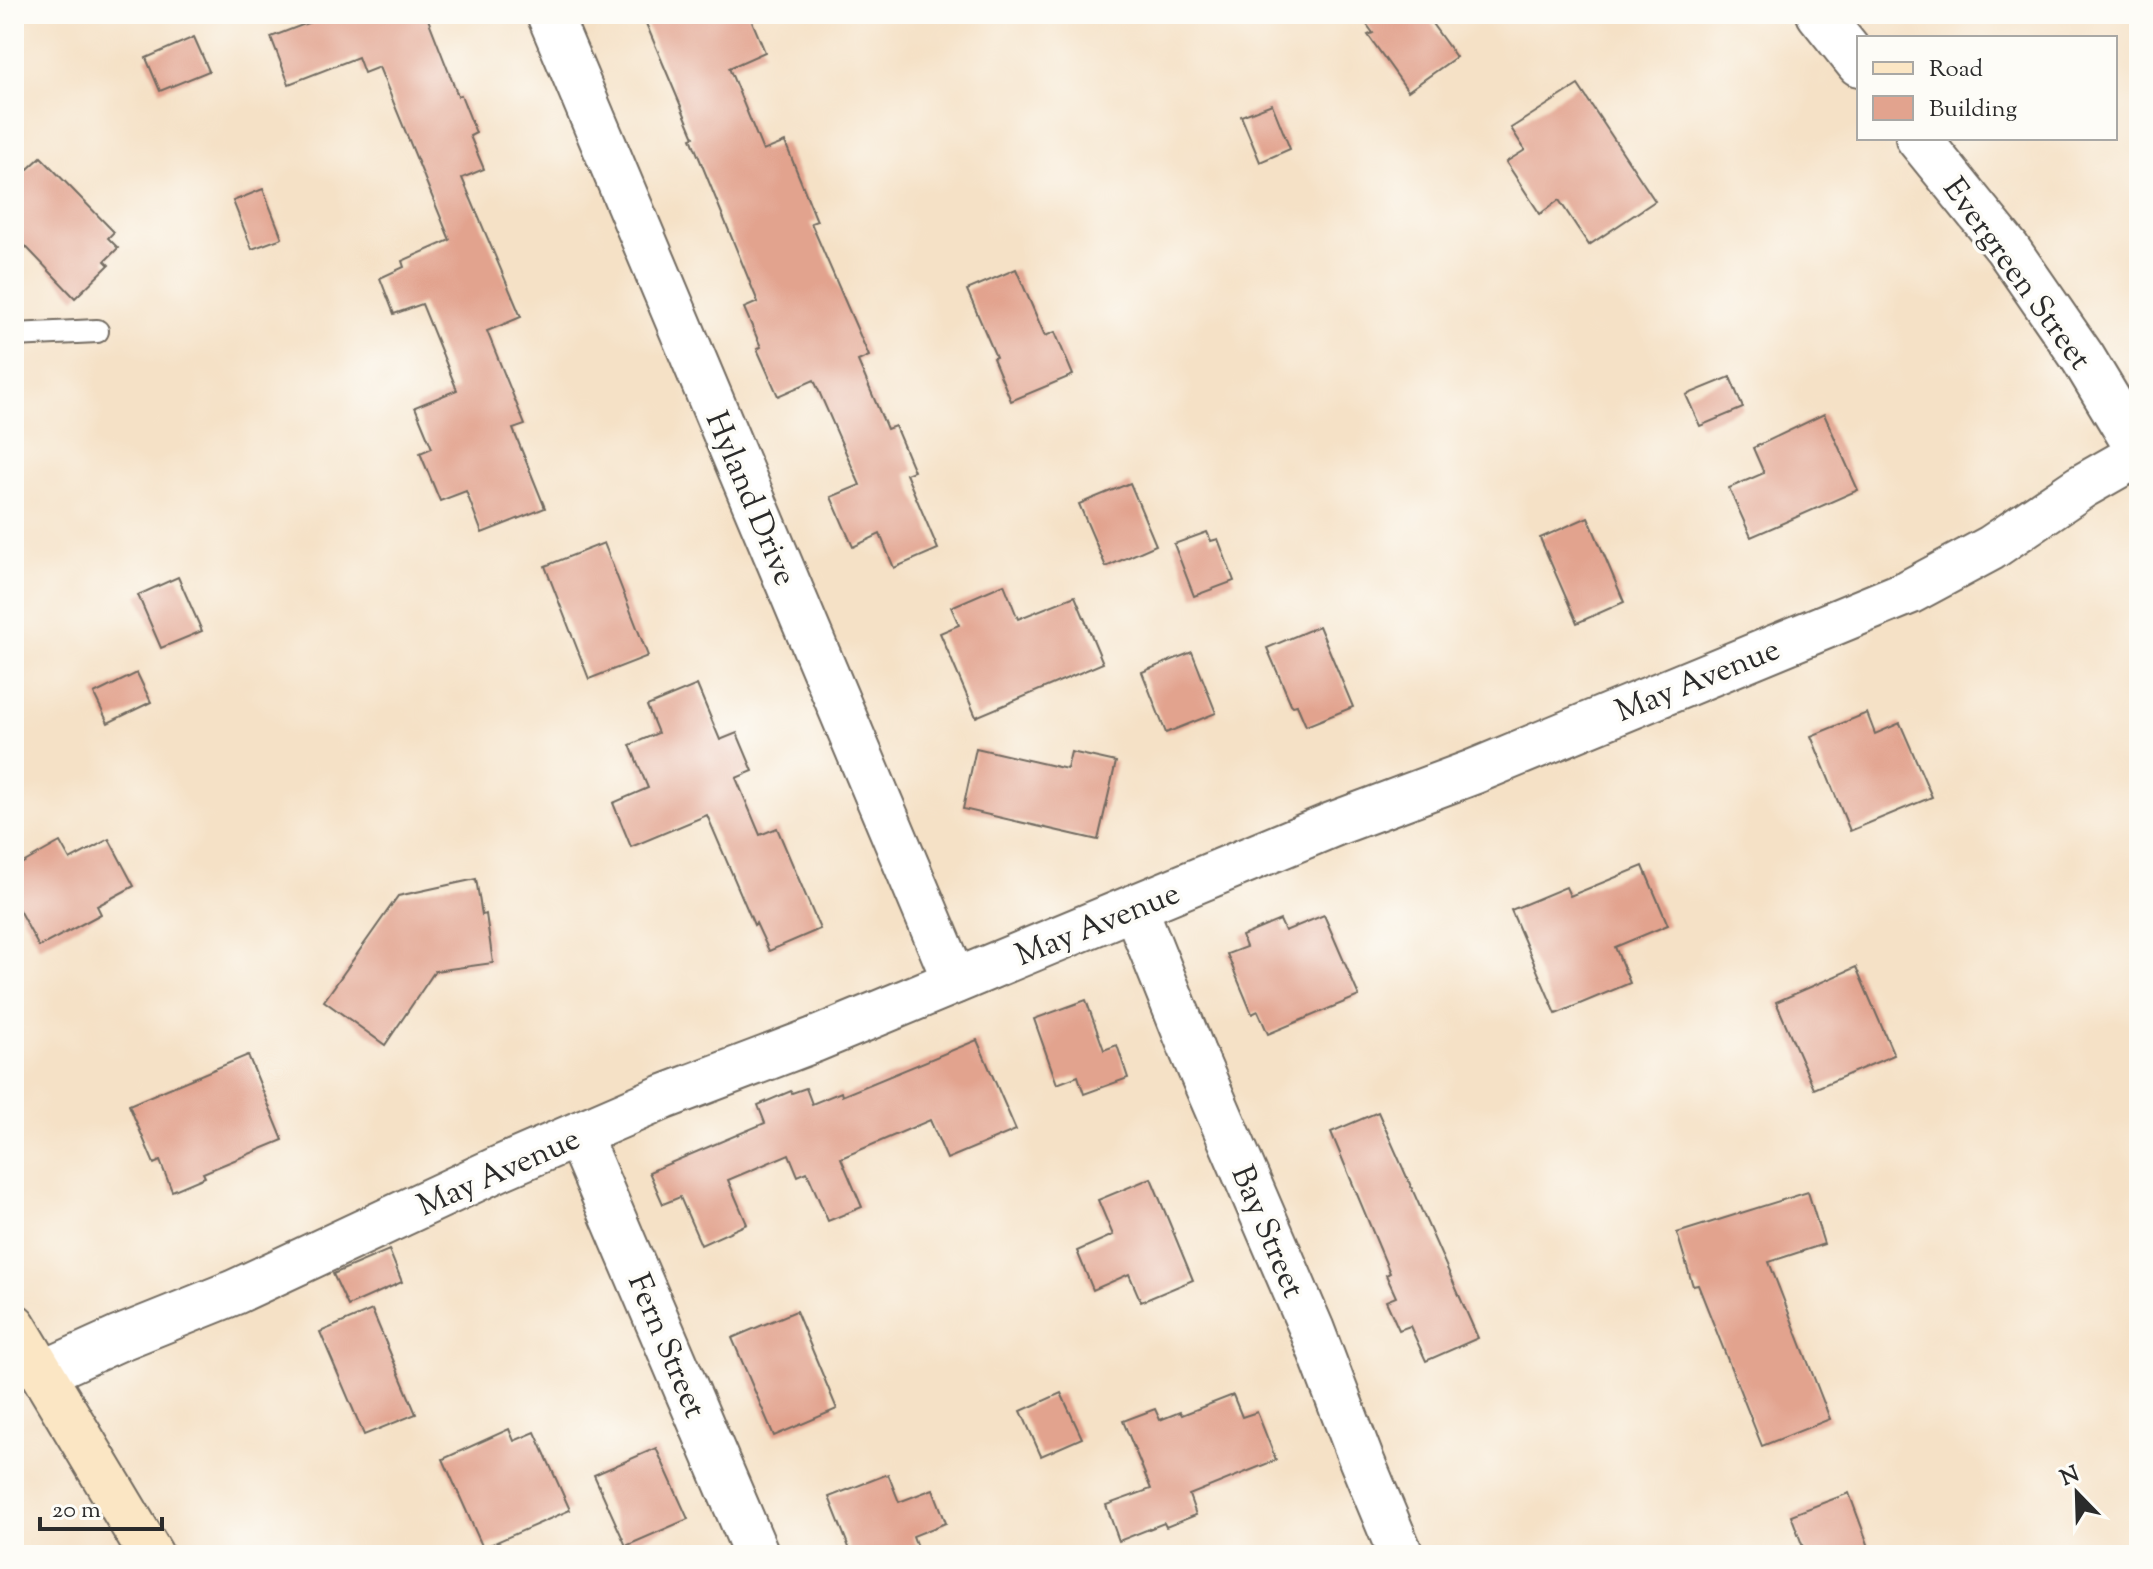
<svg xmlns="http://www.w3.org/2000/svg" width="2153" height="1569" font-family="'Sorts Mill Goudy',serif">
<style>
.building{fill:#e2a38e}
.lines{fill:none;stroke-linecap:round;stroke-linejoin:round}
.lane-casing{stroke:#726b61;stroke-width:26}
.street-casing{stroke:#726b61;stroke-width:48}
.secondary-casing{stroke:#726b61;stroke-width:48}
.lane{stroke:#fff;stroke-width:22}
.street{stroke:#fff;stroke-width:44}
.secondary{stroke:#fbe6c4;stroke-width:44}
.labels{text-anchor:middle;stroke-width:7;stroke-linejoin:round;paint-order:stroke}
.street-label{font-size:32px;fill:#2b2b2b;stroke:#fdfcf7}
</style>
<rect width="100%" height="100%" fill="#fdfcf7"/>
<filter id="ink" filterUnits="userSpaceOnUse"><feTurbulence type="fractalNoise" baseFrequency=".0125" numOctaves="2"/><feDisplacementMap in="SourceGraphic" scale="16" xChannelSelector="R" yChannelSelector="G"/><feConvolveMatrix kernelMatrix="1 2 1 2 8 2 1 2 1" color-interpolation-filters="sRGB"/></filter>
<filter id="wash" filterUnits="userSpaceOnUse"><feTurbulence type="fractalNoise" baseFrequency=".006" numOctaves="4" result="noise"/><feDisplacementMap in="SourceGraphic" scale="32" xChannelSelector="R" yChannelSelector="G"/><feGaussianBlur stdDeviation="1.8" result="paint"/><feColorMatrix in="noise" values="0 0 0 0 0 0 0 0 0 0 0 0 0 0 0 0 0 1.4 0 .05"/><feComposite in="paint" operator="in"/></filter>
<g filter="url(#wash)">
<rect width="100%" height="100%" fill="#f5e1c6"/>
<g id="blocks">
<g class="building">
<polygon points="331,14 426,14 458,96 461,95 476,133 470,136 484,169 462,178 521,317 487,331 525,425 513,429 545,508 482,533 466,491 440,501 420,453 432,448 415,407 457,390 422,304 394,314 380,278 404,267 402,261 450,240 379,67 364,73 358,57 289,84 271,37"/>
<polygon points="642,14 749,14 765,52 729,68 763,151 785,142 817,221 811,223 869,356 858,361 887,429 895,426 914,471 906,474 938,549 894,568 880,534 853,547 831,497 860,485 814,380 778,396 757,349 761,347 744,308 758,302 691,138 694,137"/>
<polygon points="1359,14 1425,14 1456,57 1408,91 1368,35 1373,33"/>
<polygon points="194,37 209,71 160,91 146,58"/>
<polygon points="1578,85 1655,201 1589,245 1559,200 1540,214 1506,162 1525,150 1511,128"/>
<polygon points="1272,104 1290,149 1260,162 1241,116"/>
<polygon points="41,157 114,232 108,238 118,248 105,261 109,265 75,298 14,234 14,182"/>
<polygon points="263,189 282,238 252,249 233,201"/>
<polygon points="1016,269 1045,336 1055,332 1073,375 1011,401 993,358 996,357 967,290"/>
<polygon points="1730,377 1743,408 1700,426 1686,395"/>
<polygon points="1824,414 1858,490 1751,537 1729,488 1764,473 1753,448"/>
<polygon points="1130,483 1156,545 1106,567 1079,504"/>
<polygon points="1588,517 1624,602 1577,623 1540,538"/>
<polygon points="1207,532 1211,541 1218,539 1234,581 1194,596 1174,544"/>
<polygon points="604,543 648,656 589,679 545,566"/>
<polygon points="178,577 202,631 161,648 138,595"/>
<polygon points="1004,584 1018,619 1075,596 1103,663 976,717 940,633 959,625 951,607"/>
<polygon points="1319,626 1353,707 1306,726 1297,705 1293,706 1291,704 1267,648"/>
<polygon points="1192,652 1216,713 1166,733 1142,672"/>
<polygon points="137,673 151,702 108,723 94,694"/>
<polygon points="697,685 720,740 737,733 753,771 736,778 760,835 777,828 820,929 769,951 756,923 754,925 707,815 631,847 613,803 648,788 630,745 658,733 647,706"/>
<polygon points="1867,713 1875,734 1900,723 1932,797 1850,831 1811,736"/>
<polygon points="976,748 1067,769 1071,752 1116,762 1098,840 963,809"/>
<polygon points="109,839 134,886 97,906 101,914 39,947 14,901 14,868 60,842 70,860"/>
<polygon points="1643,866 1668,925 1615,947 1630,983 1556,1014 1511,910 1566,887 1570,896"/>
<polygon points="476,879 482,915 486,914 493,963 435,971 385,1045 324,1001 398,896"/>
<polygon points="1324,915 1359,996 1268,1034 1258,1011 1252,1014 1227,954 1246,947 1242,936 1280,920 1285,931"/>
<polygon points="1856,967 1894,1055 1814,1089 1776,1002"/>
<polygon points="1086,1000 1104,1050 1117,1045 1128,1078 1084,1094 1078,1076 1057,1084 1034,1019"/>
<polygon points="977,1040 1016,1130 947,1159 930,1120 841,1158 862,1207 828,1221 807,1172 798,1176 789,1154 728,1180 747,1224 701,1245 680,1197 663,1204 649,1172 765,1123 758,1105 791,1091 792,1093 806,1088 812,1104 841,1092 842,1096"/>
<polygon points="248,1055 283,1140 203,1173 205,1177 172,1191 160,1161 154,1164 129,1105"/>
<polygon points="1378,1112 1478,1338 1426,1361 1410,1326 1399,1330 1386,1301 1396,1297 1386,1275 1390,1273 1331,1132"/>
<polygon points="1151,1178 1193,1280 1141,1302 1129,1274 1093,1290 1077,1251 1113,1235 1098,1200"/>
<polygon points="1808,1192 1824,1244 1769,1262 1830,1419 1762,1446 1698,1285 1693,1286 1677,1233"/>
<polygon points="389,1250 402,1282 348,1306 333,1274"/>
<polygon points="372,1310 416,1414 364,1435 320,1332"/>
<polygon points="796,1311 837,1409 774,1436 732,1338"/>
<polygon points="1061,1393 1082,1438 1041,1456 1021,1411"/>
<polygon points="1233,1395 1242,1417 1257,1412 1276,1460 1189,1495 1196,1515 1166,1527 1164,1523 1119,1541 1106,1505 1151,1489 1123,1421 1155,1409 1160,1420 1180,1412 1182,1415"/>
<polygon points="509,1429 514,1441 535,1432 570,1510 483,1548 443,1459"/>
<polygon points="656,1448 688,1519 626,1546 594,1475"/>
<polygon points="888,1474 899,1502 933,1489 946,1523 913,1536 920,1555 852,1555 829,1497"/>
<polygon points="1849,1493 1872,1555 1806,1555 1791,1515"/>
</g>
</g>
</g>
<g filter="url(#ink)">
<use href="#blocks" fill-opacity="0" stroke="#726b61" stroke-width="2"/>
<g class="lines">
<g class="lane-casing">
<polyline id="lane" points="14,335 97,331"/>
</g>
<g class="street-casing">
<g id="street">
<polyline points="549,14 955,981"/>
<polyline points="1819,14 1859,64"/>
<polyline points="1918,138 2007,248 2083,358 2139,451"/>
<polyline points="1135,908 1193,1053 1312,1330 1361,1459 1401,1555"/>
<polyline points="578,1135 757,1555"/>
<polyline points="43,1373 118,1339 235,1292 500,1168 664,1097 814,1040 1334,824 1473,772 1909,592 1991,548 2081,487 2139,454"/>
</g>
</g>
<g class="secondary-casing">
<polyline id="secondary" points="14,1326 151,1555"/>
</g>
<use href="#lane" class="lane"/>
<use href="#street" class="street"/>
<use href="#secondary" class="secondary"/>
</g>
</g>
<g class="labels">
<g class="street-label">
<text transform="translate(2018 273) rotate(54)" y="11">Evergreen Street</text>
<text transform="translate(752 498) rotate(67)" y="11">Hyland Drive</text>
<text transform="translate(1697 679) rotate(-22)" y="11">May Avenue</text>
<text transform="translate(1097 923) rotate(-22)" y="11">May Avenue</text>
<text transform="translate(498 1171) rotate(-24)" y="11">May Avenue</text>
<text transform="translate(1269 1231) rotate(67)" y="11">Bay Street</text>
<text transform="translate(668 1345) rotate(67)" y="11">Fern Street</text>
</g>
</g>
<rect width="2153" height="1569" fill="none" stroke="#fdfcf7" stroke-width="48"/>
<rect x="1857" y="36" width="260" height="104" fill="#fdfcf7" stroke="#a9a8a5" stroke-width="2"/>
<rect x="1873" y="62" width="40" height="12" fill="#fbe6c4" stroke="#a9a8a5" stroke-width="2"/>
<text x="1929" y="76" font-size="24" fill="#2b2b2b">Road</text>
<rect x="1873" y="96" width="40" height="24" fill="#e2a38e" stroke="#a9a8a5" stroke-width="2"/>
<text x="1929" y="116" font-size="24" fill="#2b2b2b">Building</text>
<g transform="translate(2077 1493) rotate(337)" stroke="#fdfcf7" stroke-width="6" paint-order="stroke">
<path d="M0-6L14 30L0 20L-14 30Z" fill="#2b2b2b"/>
<text y="-12" font-size="22" font-weight="bold" text-anchor="middle" fill="#2b2b2b">N</text>
</g>
<path d="M40 1517v12h122v-12" fill="none" stroke="#2b2b2b" stroke-width="4"/>
<text x="52" y="1517" font-size="24" fill="#2b2b2b" stroke="#fdfcf7" stroke-width="6" paint-order="stroke">20 m</text>
</svg>
